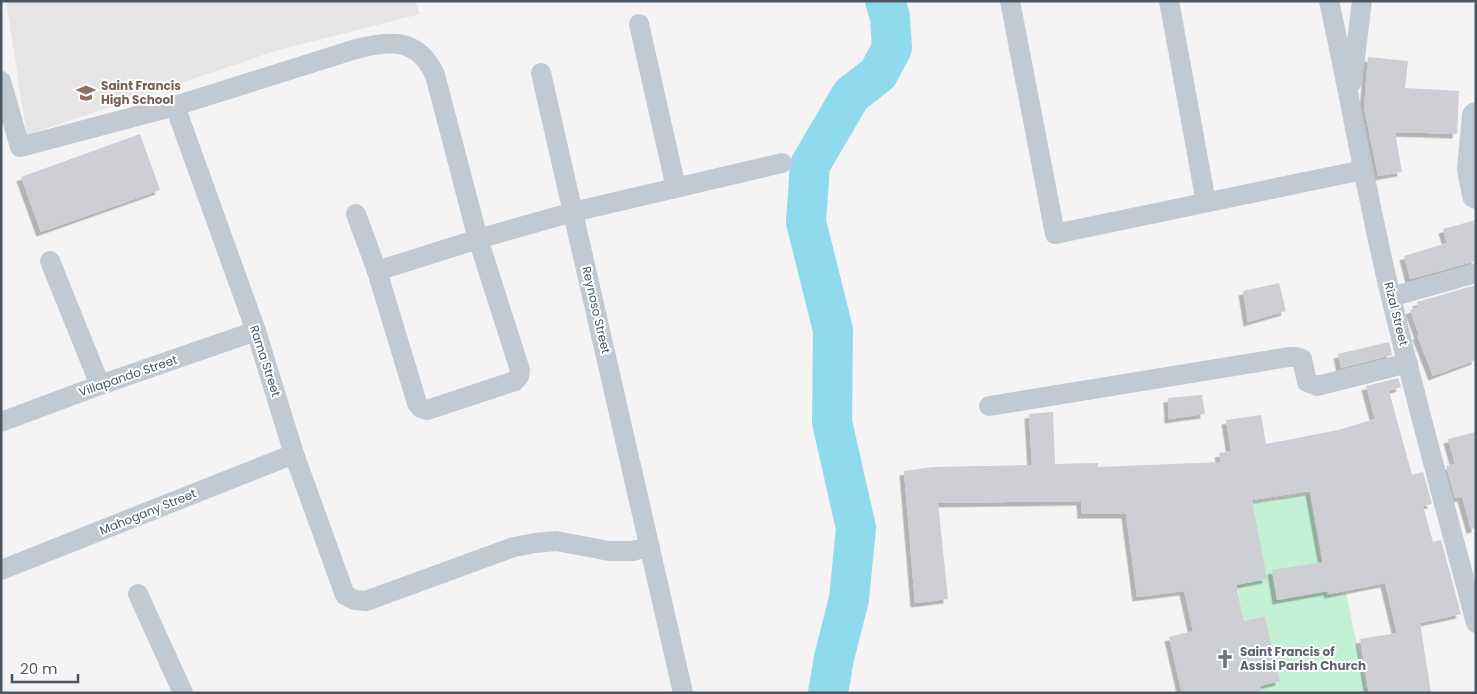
<svg xmlns="http://www.w3.org/2000/svg" width="1477" height="694" font-family="Poppins,sans-serif">
<style>
.education{fill:#e6e4e5}
.green{fill:#c3f1d5}
.lines{fill:none;stroke-linecap:round;stroke-linejoin:round}
.river{stroke:#90daee;stroke-width:40}
.building{fill:#cdcfd5;filter:url(#shadow)}
.street{stroke:#c1cad2;stroke-width:20}
.secondary{stroke:#c1cbd6;stroke-width:28}
.labels{text-anchor:middle;stroke-width:4;stroke-linejoin:round;paint-order:stroke}
.education-label{font-size:12px;font-weight:bold;fill:#785e54;stroke:#fff;text-anchor:start}
.street-label{font-size:12px;fill:#4a5661;stroke:#fff}
.worship-label{font-size:12px;font-weight:bold;fill:#5b616d;stroke:#fff;text-anchor:start}
</style>
<defs>
<filter id="shadow"><feDropShadow dx="-4.5" dy="4.5" stdDeviation="0" flood-color="#0004"/></filter>
</defs>
<rect width="100%" height="100%" fill="#f5f3f3"/>
<polygon class="education" points="6,1 415,1 420,14 275,51 27,135"/>
<polygon class="green" points="1309,494 1327,595 1346,593 1367,693 1261,693 1260,686 1280,680 1265,616 1244,621 1221,508"/>
<g class="lines">
<polyline class="river" points="828,693 834,658 849,599 856,528 832,422 833,330 806,222 810,165 851,95 878,74 892,48 890,17 885,1"/>
</g>
<g class="building">
<polygon points="1368,57 1408,61 1405,88 1459,91 1457,134 1395,132 1402,172 1378,176 1364,107"/>
<polygon points="140,134 160,190 41,232 21,177"/>
<polygon points="1476,220 1476,261 1410,279 1404,256 1447,243 1443,229"/>
<polygon points="1279,283 1286,311 1248,322 1243,291"/>
<polygon points="1476,285 1476,360 1433,376 1417,335 1419,335 1410,310 1418,307 1417,302"/>
<polygon points="1389,342 1392,355 1341,368 1338,354"/>
<polygon points="1398,378 1401,387 1389,391 1412,475 1423,472 1432,504 1423,506 1433,542 1441,540 1461,614 1420,623 1431,693 1369,693 1360,639 1397,633 1385,583 1329,594 1328,591 1277,600 1272,570 1323,562 1310,491 1252,500 1267,579 1236,585 1244,621 1265,616 1280,681 1260,686 1261,693 1182,693 1169,637 1193,631 1184,591 1137,597 1126,514 1082,514 1081,501 938,503 948,599 915,603 904,471 933,467 1032,465 1029,414 1053,412 1055,464 1098,463 1098,467 1221,462 1219,453 1231,451 1226,420 1261,415 1266,444 1338,430 1375,419 1366,386"/>
<polygon points="1202,395 1205,414 1169,419 1168,398"/>
<polygon points="1476,432 1476,528 1471,529 1462,497 1455,498 1446,466 1455,464 1448,439"/>
</g>
<g class="lines">
<g class="street">
<polyline points="1010,1 1055,234 1363,170"/>
<polyline points="1169,1 1206,202"/>
<path d="M 1329,1 C 1351,100 1367,199 1391,297 C 1417,406 1447,514 1476,623"/>
<polyline points="639,24 676,188"/>
<polyline points="541,73 683,693"/>
<path d="M 1,81 L 20,147 L 175,106 L 356,49 C 391,40 418,38 435,75 L 478,239 L 520,370 L 519,376 L 515,381 L 427,410 L 421,408 L 417,403 L 377,271 L 356,214"/>
<polyline points="1352,82 1362,1"/>
<polyline points="175,106 256,331 294,454 345,595 355,600 366,601 514,547 535,543 556,541 609,551 632,551 650,547"/>
<polyline points="50,261 100,385"/>
<polyline points="377,271 478,239 573,212 782,163"/>
<polyline points="1391,297 1476,273"/>
<polyline points="989,406 1289,357 1296,357 1302,359 1307,382 1317,386 1408,363"/>
<polyline points="1,422 100,385 256,331"/>
<polyline points="1,570 294,454"/>
<polyline points="138,594 183,693"/>
</g>
<polyline class="secondary" points="1476,116 1471,169 1476,195"/>
</g>
<defs>
<g id="school-bare" transform="scale(1.5)"><path d="M0-5L7-2L0 1L-7-2ZM-4 1L0 2.5L4 1V4Q0 6-4 4Z" fill="#8d6e63" stroke="#fff" stroke-width="2.5" paint-order="stroke"/></g>
<g id="church-bare" transform="scale(1.5)"><path d="M-1.2-6h2.4v3.5h3.3v2.4h-3.3V6h-2.4V-.1h-3.3v-2.4h3.3Z" fill="#6b7280" stroke="#fff" stroke-width="2.5" paint-order="stroke"/></g>
</defs>
<g fill-rule="evenodd">
<use href="#school-bare" x="86" y="93"/>
<use href="#church-bare" x="1225" y="659"/>
</g>
<g class="labels">
<g class="education-label">
<text x="101" y="90">Saint Francis<tspan x="101" dy="14">High School</tspan></text>
</g>
<g class="street-label">
<text transform="translate(596 310) rotate(77)" y="4">Reynoso Street</text>
<text transform="translate(1396 314) rotate(76)" y="4">Rizal Street</text>
<text transform="translate(265 361) rotate(72)" y="4">Rama Street</text>
<text transform="translate(128 376) rotate(-19)" y="4">Villapando Street</text>
<text transform="translate(148 512) rotate(-22)" y="4">Mahogany Street</text>
</g>
<g class="worship-label">
<text x="1240" y="656">Saint Francis of<tspan x="1240" dy="14">Assisi Parish Church</tspan></text>
</g>
</g>
<rect width="1477" height="694" fill="none" stroke="#4a5661" stroke-width="5"/>
<path d="M12 674v8h66v-8" fill="none" stroke="#4a5661" stroke-width="2.5"/>
<text x="20" y="674" font-size="15" fill="#4a5661" stroke="#ffffff" stroke-width="4" paint-order="stroke">20 m</text>
</svg>
